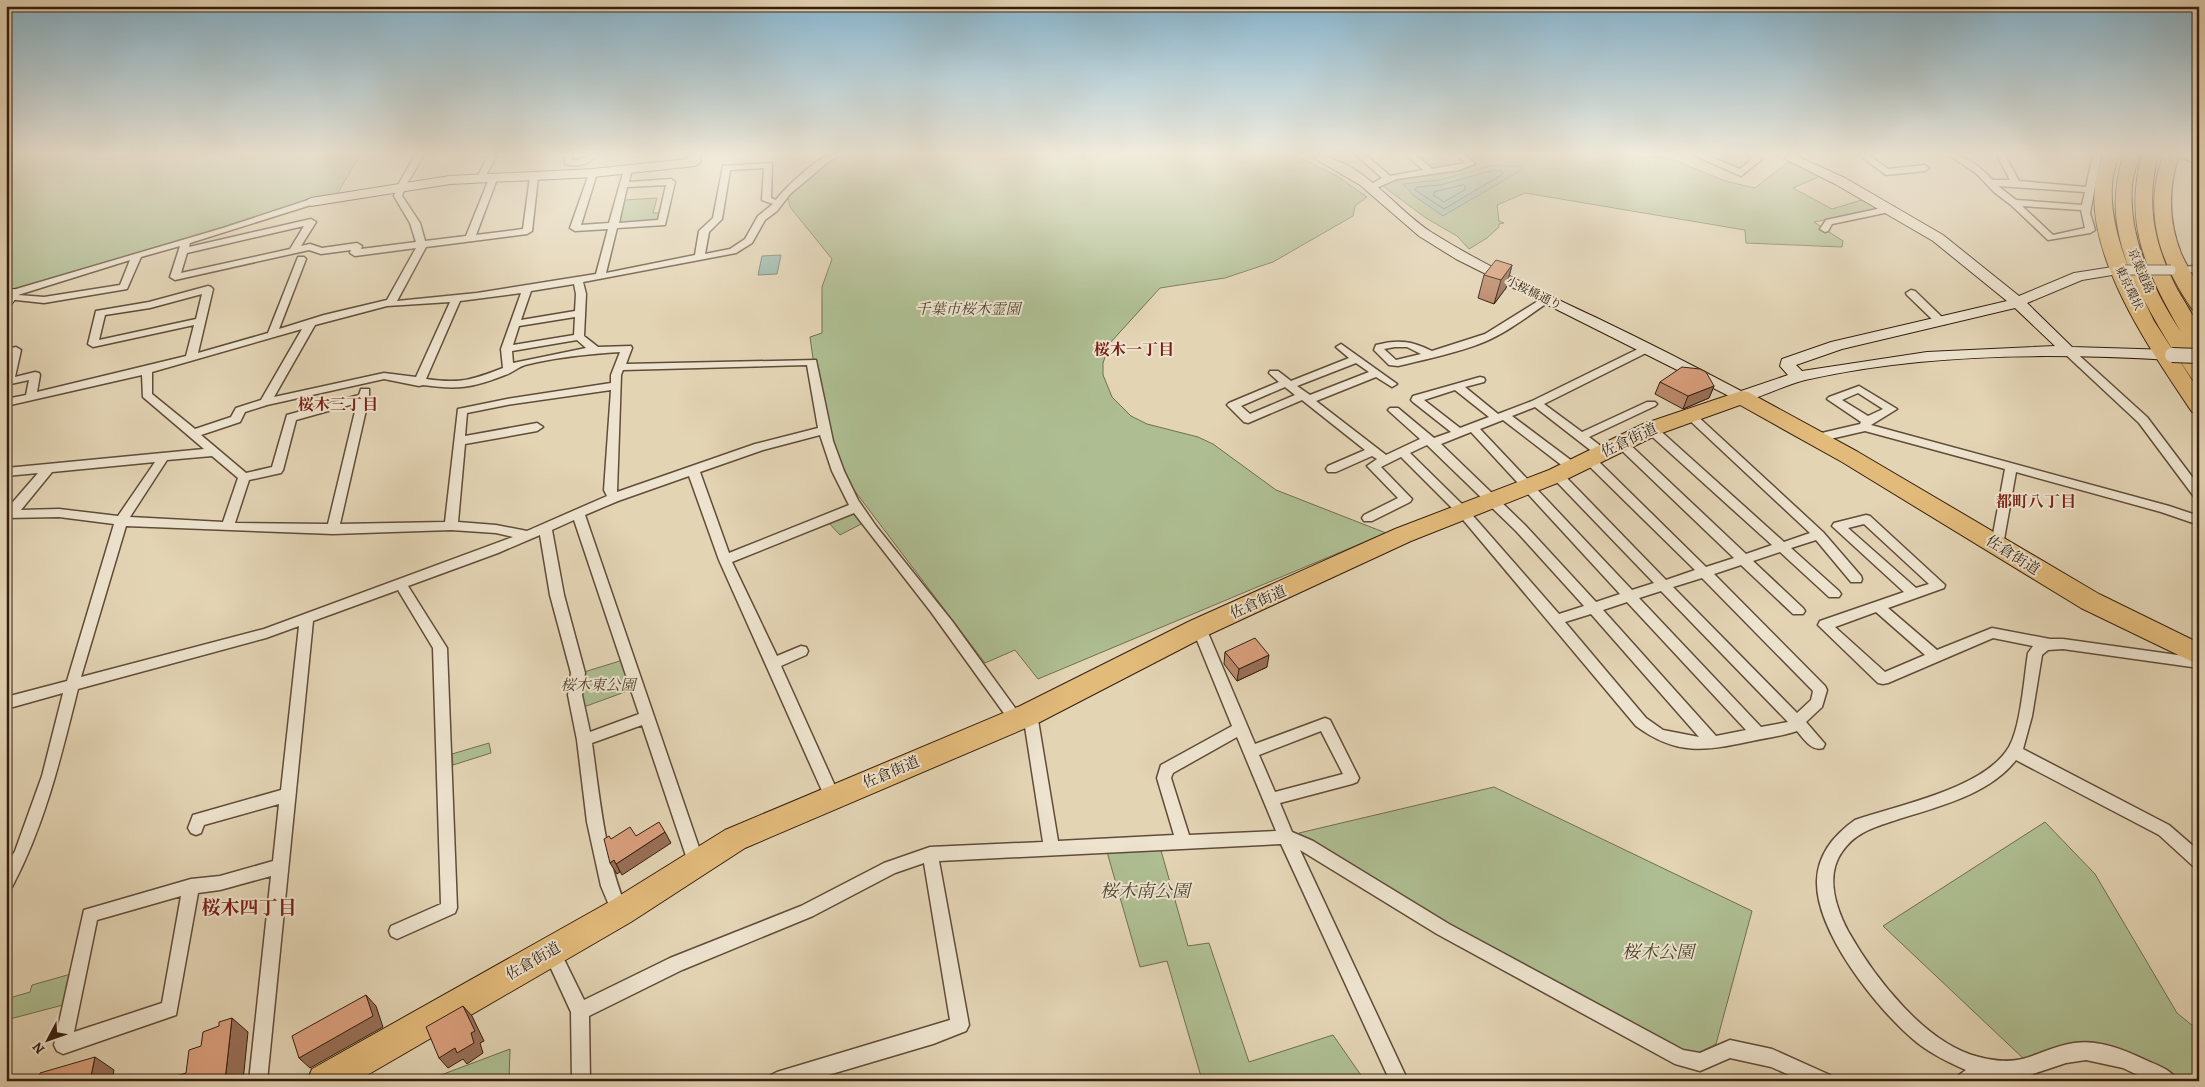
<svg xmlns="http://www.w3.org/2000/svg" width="2205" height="1087" font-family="Alegreya,'Noto Serif JP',serif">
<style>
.green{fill:#aebe92;stroke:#716e50}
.water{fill:#95b8ad;stroke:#6e7a6d}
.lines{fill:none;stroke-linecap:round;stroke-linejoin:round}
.shore{stroke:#646b5e;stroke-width:1}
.street-casing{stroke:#604c38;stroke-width:3}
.secondary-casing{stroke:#341e0e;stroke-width:2}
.highway-casing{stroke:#341e0e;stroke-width:2}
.street{fill:#ede3ce;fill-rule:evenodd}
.secondary{fill:#ede3ce;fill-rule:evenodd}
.highway{fill:#e2ba7a;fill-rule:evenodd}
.street-bridge-casing{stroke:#604c38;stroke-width:11;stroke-linecap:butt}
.secondary-bridge-casing{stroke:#341e0e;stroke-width:16;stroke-linecap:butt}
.street-bridge{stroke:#ede3ce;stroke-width:9}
.secondary-bridge{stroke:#ede3ce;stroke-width:14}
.wall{fill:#bc8a6c;stroke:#341e0e}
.shaded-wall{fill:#997058;stroke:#341e0e}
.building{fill:#dba07e;stroke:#341e0e}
.labels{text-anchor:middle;stroke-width:4;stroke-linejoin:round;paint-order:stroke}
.far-street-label{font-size:12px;fill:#341e0e;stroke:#ede3ce}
.park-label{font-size:15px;font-style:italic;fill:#52462f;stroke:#ede3ce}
.street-label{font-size:15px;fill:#341e0e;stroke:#ede3ce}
.neighbourhood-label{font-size:16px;font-weight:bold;fill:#7a1f14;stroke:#ede3ce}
.near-park-label{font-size:18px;font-style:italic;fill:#52462f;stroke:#ede3ce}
.near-neighbourhood-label{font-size:19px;font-weight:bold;fill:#7a1f14;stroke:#ede3ce}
</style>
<rect width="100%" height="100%" fill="#e3d4b4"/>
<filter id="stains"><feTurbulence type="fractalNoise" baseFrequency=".004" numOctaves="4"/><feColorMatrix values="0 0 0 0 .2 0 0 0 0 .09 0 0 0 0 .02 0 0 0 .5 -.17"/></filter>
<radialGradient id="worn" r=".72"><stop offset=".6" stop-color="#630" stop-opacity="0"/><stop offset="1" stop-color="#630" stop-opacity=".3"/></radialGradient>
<g class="green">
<polygon points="6,155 360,155 336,196 6,293"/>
<polygon points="836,155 1295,155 1337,176 1367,197 1355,206 1353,216 1273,262 1225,278 1160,288 1110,343 1103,363 1103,375 1112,397 1131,416 1147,424 1198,437 1213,444 1276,490 1386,533 1038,679 1015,650 985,663 854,490 840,468 818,394 810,337 822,333 822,287 832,259 790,207 787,192"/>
<polygon points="1432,155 1440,155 1455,167 1432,169 1418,158"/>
<polygon points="1463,155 1636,155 1646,158 1664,156 1725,181 1755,188 1788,162 1821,176 1793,188 1832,209 1865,199 1881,209 1814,222 1843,241 1842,247 1746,243 1745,230 1525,193 1497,205 1499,221 1504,223 1499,224 1499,227 1487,238 1469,249 1457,236 1426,218 1380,184 1388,179 1457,169 1475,165"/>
<polygon points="657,198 653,213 661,213 659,221 616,224 623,200"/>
<polygon points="850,513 856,513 865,522 840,535 828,522"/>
<polygon points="623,660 633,689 581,708 581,673"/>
<polygon points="489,743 491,753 453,765 452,754"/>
<polygon points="1494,787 1752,911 1716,1044 1690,1057 1432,919 1301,839 1299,833"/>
<polygon points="2045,822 2095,874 2177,1013 2199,1031 2199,1081 2172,1081 2129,1058 2025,1060 1883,926"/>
<polygon points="1160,847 1188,946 1209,943 1249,1062 1333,1035 1365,1081 1202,1080 1167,961 1140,967 1107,852"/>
<polygon points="71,974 63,1005 6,1020 6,999 30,992 32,985"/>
<polygon points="510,1049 509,1081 425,1081"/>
</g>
<g class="water">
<polygon points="1494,165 1520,166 1523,169 1443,216 1413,195 1403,184 1439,180"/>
<polygon points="781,255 777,274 758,275 762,256"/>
</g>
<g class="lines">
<g class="shore">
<polygon points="1495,170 1502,171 1503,174 1444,209 1415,190 1417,187 1440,185"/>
<polygon points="1464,185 1466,189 1444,202 1433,195 1435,192"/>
</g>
<g class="street-casing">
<g id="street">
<path d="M 415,155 L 424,155 L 405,187 L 402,196 L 420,223 L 425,241 L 466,236 L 489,179 L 493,176 L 497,179 L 476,235 L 523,229 L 530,177 L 534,174 L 538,177 L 532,231 L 527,234 L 426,247 L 397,301 L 477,293 L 596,274 L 608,229 L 575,231 L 570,228 L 590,171 L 597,173 L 581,225 L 609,223 L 625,166 L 632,168 L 629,182 L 671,179 L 675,182 L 665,225 L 617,228 L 606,273 L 695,255 L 699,231 L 713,218 L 723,166 L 772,163 L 771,198 L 776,200 C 784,189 816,159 828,156 C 831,155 836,155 840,155 L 827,163 L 790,194 L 777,211 L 765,220 L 752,243 L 736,253 L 583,282 L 586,294 L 584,336 L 598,347 L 631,346 L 632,348 L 626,364 L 816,360 L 833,441 L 844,471 L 858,500 L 876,526 L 952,621 L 1023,719 L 1021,723 L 1016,725 L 1011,723 L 931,612 L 854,513 L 732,562 L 777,656 L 801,646 L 806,647 L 808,651 L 806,655 L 781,666 L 840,797 L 837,802 L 832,803 L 827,802 L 719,560 L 689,476 L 618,501 L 585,515 L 704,862 L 702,867 L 696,869 L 690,867 L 688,862 L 642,725 L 592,743 C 600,800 605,859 628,912 L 626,917 L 620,920 L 614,917 L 601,886 L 587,822 L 577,740 L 568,695 L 571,673 L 550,595 L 540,535 L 498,553 L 408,586 L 447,648 L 457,908 L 455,913 L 397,939 L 391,936 L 389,931 L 391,926 L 441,904 L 433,648 L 398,590 L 313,621 L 267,1081 L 249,1081 L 271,876 L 220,890 L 198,893 L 176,1015 L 63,1054 L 57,1051 L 54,1045 L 84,910 L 191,879 L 220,876 L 273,861 L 279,804 L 204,825 L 201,833 L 196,835 L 191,833 L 188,828 L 193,815 L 281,790 L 299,626 L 266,638 L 78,689 C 61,757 45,825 12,887 L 6,889 L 6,866 L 15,851 L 42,776 L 63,693 L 6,709 L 6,697 L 67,681 L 114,524 L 59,517 L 6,518 L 6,510 L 38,473 L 6,476 L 6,468 L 204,449 L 143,397 L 142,375 L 6,406 L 6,399 L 26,395 L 29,380 L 6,385 L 6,368 L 10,354 L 6,355 L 6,349 L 16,347 L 21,350 L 15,377 L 35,372 L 39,373 L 40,375 L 37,392 L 186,356 L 194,325 L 93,347 L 88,344 L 96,311 L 149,302 L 208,286 L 211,287 L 213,289 L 198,353 L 268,333 L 298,257 L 304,257 L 306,259 L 279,329 L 324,315 L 387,300 L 416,248 L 355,256 L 350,253 L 351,250 L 321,254 L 309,250 L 175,280 L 170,277 L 180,246 L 141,257 L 127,289 L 44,303 L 7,299 L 6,292 L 223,228 L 311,199 L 315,202 L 314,204 L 190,243 L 189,247 L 311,219 L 316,222 L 301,246 L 310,244 L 322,248 L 357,243 L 362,246 L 361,249 L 416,242 L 410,223 L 394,196 L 397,187 ZM 764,168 L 762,200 L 773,204 L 758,216 L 745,239 L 730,249 L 705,254 L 709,232 L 722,219 L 730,170 ZM 666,185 L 658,220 L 619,223 L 627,187 ZM 304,226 L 290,249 L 181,273 L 187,253 ZM 130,260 L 120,285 L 44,297 L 18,295 ZM 574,284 L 576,294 L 575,311 L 521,320 L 531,291 ZM 521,293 L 501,349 L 503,368 C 472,380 460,384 426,379 L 460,301 ZM 202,294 L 196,319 L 99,340 L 105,315 L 150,308 ZM 450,302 L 416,377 L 384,373 L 274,397 L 315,325 L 387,306 ZM 575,317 L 574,335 L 513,345 L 519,326 ZM 302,329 L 261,400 L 236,408 L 231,417 L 195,429 L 152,394 L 152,372 ZM 577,340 L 586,348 L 513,363 L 512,351 ZM 620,352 L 611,375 L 611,383 L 507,399 L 458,409 L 445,522 L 340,524 L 369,397 L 369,389 L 361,389 L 359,395 L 287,415 L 272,467 L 246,473 L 201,435 L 240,422 L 245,412 L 267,405 L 384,379 L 419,386 L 423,385 C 458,390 472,388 505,375 C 512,373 518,367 525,365 C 556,357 589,354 620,352 ZM 807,365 L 818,428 L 755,444 L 617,492 L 621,375 L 623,370 ZM 611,390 L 604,490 L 607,496 L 527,531 L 496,525 L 458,522 L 465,444 L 537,431 L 543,427 L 537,423 L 465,436 L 467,413 L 507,405 ZM 357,403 L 328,524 L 235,523 L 249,480 L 281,473 L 283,470 L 296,420 ZM 820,435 L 832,471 L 849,505 L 729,553 L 700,472 L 763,450 ZM 212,456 L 238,478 L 223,522 L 130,517 L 167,460 ZM 155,462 L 118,516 L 59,509 L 21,510 L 52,472 ZM 574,520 L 639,714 L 590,732 L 582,695 L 585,673 L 564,595 L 552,530 ZM 126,526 L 333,534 L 451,530 L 496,533 L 513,537 L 264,629 L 81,677 ZM 181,896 L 162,1003 L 74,1032 L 97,920 Z"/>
<polygon points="489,155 497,155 483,181 477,181 476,179"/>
<path d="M 564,155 L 572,155 L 572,160 C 582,161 587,155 596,155 C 588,166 577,167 565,164 Z"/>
<polygon points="1356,155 1366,155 1390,176 1423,170 1406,155 1416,155 1432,169 1465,163 1456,155 1466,155 1475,164 1459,170 1397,179 1372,190 1368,187 1369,185 1382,178"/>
<polygon points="1693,155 1706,155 1740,169 1752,159 1747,155 1758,155 1762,159 1741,176"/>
<polygon points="1859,155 1869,155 1888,169 1925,165 1929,168 1925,171 1886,175"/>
<path d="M 1949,155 C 1967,155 1981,168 1993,180 L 2010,180 L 1997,155 L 2005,155 L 2019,181 L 2086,187 L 2093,155 L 2101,155 L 2090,213 L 2095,230 L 2090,233 L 2048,240 L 2011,205 L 1994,192 L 1976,173 ZM 1998,186 L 2085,192 L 2082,205 L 2016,200 ZM 2022,206 L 2081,210 L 2085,228 L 2053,235 Z"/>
<polygon points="2175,155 2190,155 2199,158 2199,164"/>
<polygon points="1891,206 1894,207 1894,211 1832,224 1828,231 1825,232 1820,229 1826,220"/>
<polygon points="2199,266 2199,272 2174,273 2169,270 2174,267"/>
<polygon points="1911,290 1915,291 1945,320 1945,324 1937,324 1907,295 1906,293"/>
<path d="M 1546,296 L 1551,299 L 1550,301 C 1528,316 1508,332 1484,342 C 1457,353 1427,359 1398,366 L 1389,365 L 1374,350 L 1376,345 C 1398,339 1412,341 1432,351 L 1485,334 ZM 1395,347 L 1407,347 L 1421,354 L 1396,360 L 1384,349 Z"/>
<path d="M 1341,344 L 1397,384 L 1392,387 L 1376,377 L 1316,401 L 1386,455 L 1420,439 L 1390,412 L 1388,410 L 1390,408 L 1398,408 L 1434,438 L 1451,432 L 1413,402 L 1411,400 L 1413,396 L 1480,377 L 1484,378 L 1485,380 L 1484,382 L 1465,387 L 1498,414 L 1532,401 L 1644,346 L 1652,346 L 1652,350 L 1544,404 L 1582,432 L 1647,402 L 1655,402 L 1657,404 L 1655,406 L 1589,437 L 1606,450 L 1608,453 L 1606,456 L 1598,456 L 1535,407 L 1512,416 L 1576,464 L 1578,467 L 1576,470 L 1568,470 L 1503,420 L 1480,429 L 1632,590 L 1654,583 L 1553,478 L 1551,475 L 1553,472 L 1561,472 L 1666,580 L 1695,570 L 1585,462 L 1583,459 L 1585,456 L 1593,456 L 1706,567 L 1734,558 L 1617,446 L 1615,443 L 1617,440 L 1625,440 L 1746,554 L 1772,545 L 1647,432 L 1645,429 L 1647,426 L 1655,426 L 1784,542 L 1810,533 L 1686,417 L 1684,415 L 1686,413 L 1694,413 L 1823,532 L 1861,576 L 1862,579 L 1861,582 L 1851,582 L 1816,540 L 1791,548 L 1839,591 L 1841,594 L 1839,597 L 1829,597 L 1780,552 L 1753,561 L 1803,608 L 1805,611 L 1803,614 L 1793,614 L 1741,565 L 1714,574 L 1825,686 L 1827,690 L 1822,707 L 1806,722 L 1825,744 L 1823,748 C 1812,752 1804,739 1797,731 C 1782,736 1766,738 1752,741 C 1705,751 1677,756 1636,726 L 1459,515 L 1401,457 L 1381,467 L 1412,499 L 1410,502 L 1372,521 L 1364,521 L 1362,518 L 1364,515 L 1398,498 L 1367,466 L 1377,459 L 1372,456 L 1336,472 L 1328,472 L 1326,469 L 1328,466 L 1365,450 L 1302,400 L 1248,423 L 1244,422 L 1227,405 L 1229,403 L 1279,382 L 1269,373 L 1270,371 L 1278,371 L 1291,381 L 1349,358 L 1336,347 ZM 1356,363 L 1369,372 L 1310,395 L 1297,386 ZM 1285,387 L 1295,395 L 1250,414 L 1241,406 ZM 1455,390 L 1489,417 L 1460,428 L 1424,400 ZM 1471,432 L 1620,594 L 1596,602 L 1525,525 L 1441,444 ZM 1427,445 L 1516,531 L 1584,606 L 1559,614 L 1467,509 L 1410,453 ZM 1702,578 L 1813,691 L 1811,700 L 1797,713 L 1673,587 ZM 1661,591 L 1788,722 L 1761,727 L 1639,598 ZM 1627,602 L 1746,730 L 1716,736 L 1603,610 ZM 1591,614 L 1699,737 L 1663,730 L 1646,718 L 1565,622 Z"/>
<polygon points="2068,348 2072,349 2147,417 2199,486 2199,499 2195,498 2139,423 2064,353 2064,349"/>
<path d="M 1859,386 L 1897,409 L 1871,425 L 2169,506 L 2199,516 L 2199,525 L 2161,512 L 2016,472 L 2003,545 L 2001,548 L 1993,548 L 1991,545 L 2005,469 L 1865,431 L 1817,442 L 1813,441 L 1811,438 L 1813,435 L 1860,424 L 1861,422 L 1827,399 L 1829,397 ZM 1858,393 L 1883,409 L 1868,416 L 1842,400 Z"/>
<path d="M 1866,515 L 1870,516 L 1945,585 L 1944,588 L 1888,608 L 1937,650 L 1992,628 L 2050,639 L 2063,639 L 2199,658 L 2199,668 L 2063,649 L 2048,650 L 2042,655 L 2032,716 L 2023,749 L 2169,825 L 2199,851 L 2199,868 L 2193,866 L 2159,835 L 2016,760 C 1990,794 1938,807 1899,819 C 1876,827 1856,831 1842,852 C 1825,876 1836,908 1848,931 C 1874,977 1925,1044 1979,1057 C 2026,1069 2033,1050 2074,1043 C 2100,1039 2127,1051 2150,1062 C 2160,1066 2173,1071 2177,1081 L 2150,1081 L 2123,1068 L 2086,1060 L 2066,1063 L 2015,1080 L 1990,1077 L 1983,1081 L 1956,1081 L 1959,1075 L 1966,1070 C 1948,1062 1929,1053 1914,1040 C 1876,1008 1815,931 1817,880 C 1818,854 1835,834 1855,820 C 1898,805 1984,789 2009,747 C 2021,726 2024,678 2028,653 L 2033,646 L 1993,638 L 1888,683 L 1883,684 L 1878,683 L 1818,625 L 1820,621 L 1904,592 L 1832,526 L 1834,523 ZM 1864,524 L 1929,584 L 1916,588 L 1848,528 ZM 1876,612 L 1925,655 L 1885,672 L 1835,627 Z"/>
<path d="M 1199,623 L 1204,624 L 1206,628 L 1255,744 L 1325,718 L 1330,720 L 1359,778 L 1357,782 L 1352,784 L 1280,803 L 1292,832 L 1313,841 L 1449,924 L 1683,1050 L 1700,1053 L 1730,1040 L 1772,1049 L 1830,1075 L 1833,1081 L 1803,1081 L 1771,1067 L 1730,1058 L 1700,1071 L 1675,1064 L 1437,934 L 1300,850 L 1408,1081 L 1390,1081 L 1281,844 L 939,861 L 969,1025 L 966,1031 L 933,1044 L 808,1081 L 768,1081 L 771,1075 L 777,1072 L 950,1020 L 924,863 L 895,873 L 813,916 L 682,970 L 589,1016 L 590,1081 L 572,1081 L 571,1012 L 543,951 L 545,945 L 551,943 L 557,945 L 584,1000 L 670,958 L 801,906 L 884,863 L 930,847 L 1043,842 L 1023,714 L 1025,710 L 1030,708 L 1035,710 L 1037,714 L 1058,841 L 1174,835 L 1157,778 L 1161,765 L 1232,726 L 1192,628 L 1194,624 ZM 1321,731 L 1343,774 L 1275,792 L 1259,755 ZM 1237,737 L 1276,831 L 1189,835 L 1171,778 L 1173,773 Z"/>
</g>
</g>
<g class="secondary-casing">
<g id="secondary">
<polygon points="688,155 700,155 701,162 695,166 593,177 450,184 311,206 304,202 311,198 450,176 593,169 688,159"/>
<path d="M 1309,155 C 1360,155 1392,207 1431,232 C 1485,266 1542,292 1599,319 C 1647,342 1694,366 1741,391 L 1788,375 L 1780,366 L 1782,359 L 1831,342 L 2007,301 L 1933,241 L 1835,184 L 1777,155 L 1794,155 L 1845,178 L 1943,235 L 2019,296 L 2074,273 L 2119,266 L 2124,267 L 2126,270 L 2124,273 L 2082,280 L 2027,303 L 2072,347 L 2172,350 L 2178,352 L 2180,355 L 2178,358 L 2172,360 C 2050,353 1925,353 1805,380 C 1782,386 1763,397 1741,402 L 1456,259 L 1419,236 L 1360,185 ZM 2015,308 L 2055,346 L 1927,352 L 1802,371 L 1796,365 L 1842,349 Z"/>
<polygon points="13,289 18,290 20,293 11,305 6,306 6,292"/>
</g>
</g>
<g class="highway-casing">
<g id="highway">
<path d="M 2102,155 L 2118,155 C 2116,165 2112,176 2112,186 C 2110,214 2119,243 2129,269 C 2114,225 2111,200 2123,155 L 2139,155 C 2137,165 2133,175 2132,185 C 2128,238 2153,289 2181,332 C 2147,273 2123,224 2142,155 L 2158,155 C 2146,203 2153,241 2175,285 C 2181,297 2196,318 2199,329 C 2201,335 2199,345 2199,352 L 2193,350 L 2199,359 L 2199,381 L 2192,379 C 2169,345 2148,311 2131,273 L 2154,321 L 2199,391 L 2199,414 L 2192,412 C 2152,352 2087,260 2095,185 C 2096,176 2100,165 2102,155 Z"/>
<path d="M 2163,155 L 2179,155 C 2168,189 2168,220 2181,253 C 2186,265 2194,276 2198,288 C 2200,294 2199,304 2199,311 L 2192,309 C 2159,261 2143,211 2163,155 Z"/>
<polygon points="1741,391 1748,392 1858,452 2099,594 2199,643 2199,665 2081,608 1842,462 1740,405 1659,434 1565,480 1411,541 1208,635 1040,722 745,848 631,922 357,1081 307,1081 312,1069 609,902 725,830 1020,706 1190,621 1395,529 1549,470 1643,424"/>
</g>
</g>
<use href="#street" class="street"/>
<use href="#secondary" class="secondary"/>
<use href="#highway" class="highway"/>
<g class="street-bridge-casing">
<polyline id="street-bridge" points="2125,270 2171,270"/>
</g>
<g class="secondary-bridge-casing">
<polyline id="secondary-bridge" points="2172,355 2199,356"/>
</g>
<use href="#street-bridge" class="street-bridge"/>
<use href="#secondary-bridge" class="secondary-bridge"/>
</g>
<g class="wall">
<polygon points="1512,265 1506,288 1494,304 1478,298 1484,275"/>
<polygon points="1660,382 1714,386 1709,398 1683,409 1655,394"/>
<polygon points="1225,652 1267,667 1237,681 1224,664"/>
</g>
<g class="shaded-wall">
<polygon points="1512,265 1506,288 1494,304 1501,280"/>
<polygon points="1714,386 1709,398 1683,409 1688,396"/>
<polygon points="1269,655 1267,667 1237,681 1239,669"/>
<polygon points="665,832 671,843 622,875 616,864"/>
<polygon points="614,860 620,872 617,874 610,863"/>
<polygon points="366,995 376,1006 383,1027 310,1068 299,1058"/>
<polygon points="463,1006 472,1016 484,1041 480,1043 483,1053 467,1064 463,1059 448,1068 439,1058"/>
<polygon points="232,1018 248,1032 243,1081 225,1081"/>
<polygon points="95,1057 114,1070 112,1081 90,1081"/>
</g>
<g class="building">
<polygon points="1496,260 1512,265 1501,280 1484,275"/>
<polygon points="1682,367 1700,369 1706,372 1714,386 1688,396 1660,382"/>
<polygon points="1255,638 1269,655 1239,669 1225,652"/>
<polygon points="659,822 665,832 616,864 614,860 610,863 604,839 609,836 611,839 630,827 636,836"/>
<polygon points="366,995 373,1016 299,1058 292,1036"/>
<polygon points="463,1006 475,1031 471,1033 474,1043 457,1053 455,1048 439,1058 426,1027"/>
<polygon points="232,1018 225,1081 172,1081 173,1077 186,1073 189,1050 201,1046 203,1032 219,1026 219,1022"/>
<polygon points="95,1057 90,1081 39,1081 40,1073"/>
</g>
<linearGradient id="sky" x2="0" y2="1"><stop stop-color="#87b6d0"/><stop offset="0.5" stop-color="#f2ecdd"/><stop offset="1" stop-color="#f2ecdd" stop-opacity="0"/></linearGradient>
<rect width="2205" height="308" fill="url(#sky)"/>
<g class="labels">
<g class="far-street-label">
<text transform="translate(2141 271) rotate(67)" y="4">京葉道路</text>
<text transform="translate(2129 288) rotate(64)" y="4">東京環状</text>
<text transform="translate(1534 293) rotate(26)" y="4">小桜橋通り</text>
</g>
<g class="park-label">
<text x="968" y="314">千葉市桜木霊園</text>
<text x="598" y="690">桜木東公園</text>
</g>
<g class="street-label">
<text transform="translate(1629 440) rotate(-25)" y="5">佐倉街道</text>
<text transform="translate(2013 555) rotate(32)" y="5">佐倉街道</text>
<text transform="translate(1258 602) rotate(-24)" y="5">佐倉街道</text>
<text transform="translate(891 772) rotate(-23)" y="5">佐倉街道</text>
<text transform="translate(533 961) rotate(-30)" y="5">佐倉街道</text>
</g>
<g class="neighbourhood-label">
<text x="1134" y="355">桜木一丁目</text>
<text x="338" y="410">桜木三丁目</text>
<text x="2036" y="507">都町八丁目</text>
</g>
<g class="near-park-label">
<text x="1145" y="897">桜木南公園</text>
<text x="1658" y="958">桜木公園</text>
</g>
<g class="near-neighbourhood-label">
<text x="249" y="914">桜木四丁目</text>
</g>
</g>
<rect width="2205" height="1087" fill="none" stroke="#e3d4b4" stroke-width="25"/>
<rect x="8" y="8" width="2190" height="1072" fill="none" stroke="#341e0e" stroke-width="2.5"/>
<rect x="12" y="12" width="2180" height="1062" fill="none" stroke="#341e0e"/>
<g transform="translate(48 1040) rotate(229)" stroke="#ede3ce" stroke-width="4" paint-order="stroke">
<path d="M0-4L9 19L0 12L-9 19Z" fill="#341e0e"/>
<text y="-8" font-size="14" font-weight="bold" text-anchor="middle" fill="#341e0e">N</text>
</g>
<rect width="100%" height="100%" filter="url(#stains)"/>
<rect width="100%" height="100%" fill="url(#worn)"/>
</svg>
